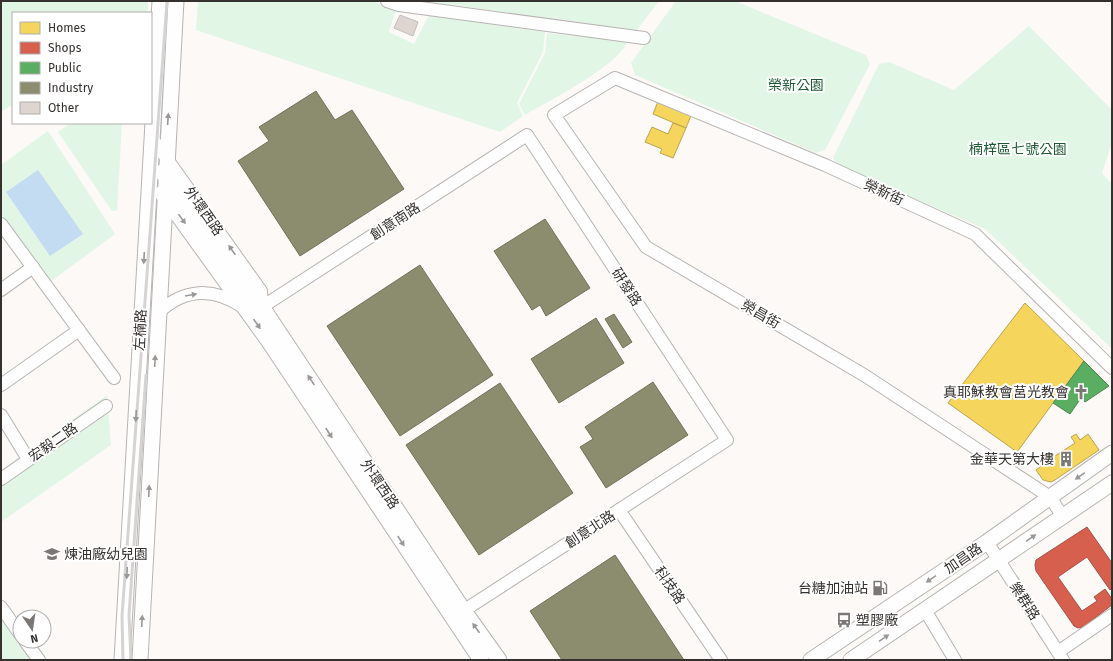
<svg xmlns="http://www.w3.org/2000/svg" width="1113" height="661" font-family="'Fira Sans','Noto Sans TC',sans-serif">
<style>
.green{fill:#e2f6e5}
.water{fill:#c3dcf2}
.homes{fill:#f6d55c;stroke:#bca44e}
.shops{fill:#d6604d;stroke:#a65244}
.public{fill:#5aae61;stroke:#4f8852}
.industry{fill:#8c8c6e;stroke:#72715b}
.building{fill:#dfd5d0;stroke:#c2bfbd}
.lines{fill:none;stroke-linecap:round;stroke-linejoin:round}
.minor-casing{stroke:#b7b4b2;stroke-width:14}
.tertiary-casing{stroke:#b7b4b2;stroke-width:17}
.minor{stroke:#fffefe;stroke-width:12}
.tertiary{stroke:#fffefe;stroke-width:15}
.rail{stroke:#d5d4d3;stroke-width:3}
.oneway{fill:#9a9896}
.labels{text-anchor:middle;stroke-width:4;stroke-linejoin:round;paint-order:stroke}
.park-label{font-size:14px;fill:#1e5b34;stroke:#fff}
.street-label{font-size:14px;fill:#35312f;stroke:#fff}
.poi-label{font-size:14px;fill:#35312f;stroke:#fff;text-anchor:end}
</style>
<rect width="100%" height="100%" fill="#fcf9f7"/>
<g class="green">
<polygon points="1,1 148,1 148,11 144,13 13,13 13,104 1,112"/>
<polygon points="198,1 371,1 396,10 389,32 414,44 429,15 545,32 543,52 517,103 523,116 500,132 196,30"/>
<polygon points="424,1 659,1 637,30"/>
<polygon points="676,1 735,1 866,55 870,64 825,150 816,153 635,75 631,63"/>
<polygon points="1029,26 1112,110 1112,143 1102,173 1112,184 1112,349 985,229 839,166 833,158 879,64 889,62 954,90"/>
<path d="M 547,33 L 628,41 C 618,66 550,100 525,115 L 519,104 L 545,53 Z"/>
<polygon points="71,123 122,123 117,210 112,211 58,132"/>
<polygon points="48,131 115,234 50,282 1,215 1,165"/>
<polygon points="107,395 111,445 1,522 1,470"/>
<polygon points="1,615 30,654 29,660 1,660"/>
</g>
<polygon class="water" points="38,170 83,234 50,256 6,192"/>
<g class="homes">
<polygon points="661,94 694,108 686,128 653,114"/>
<polygon points="673,123 686,128 673,158 660,153 662,149 645,142 652,127 668,134"/>
<polygon points="1025,303 1084,361 1017,452 948,403"/>
<polygon points="1076,434 1080,440 1088,434 1099,450 1055,480 1051,482 1043,480 1036,470 1048,461 1045,456 1052,451 1055,456 1075,443 1071,437"/>
</g>
<polygon class="shops" points="1087,527 1112,563 1112,588 1110,590 1087,557 1058,577 1082,611 1097,601 1094,597 1105,589 1112,599 1112,605 1083,627 1078,628 1074,626 1036,571 1035,565 1036,560"/>
<polygon class="public" points="1084,361 1109,386 1085,402 1081,398 1070,414 1053,403"/>
<g class="industry">
<polygon points="316,91 335,120 352,110 404,189 300,256 238,161 269,141 259,127"/>
<polygon points="545,219 590,288 546,316 540,305 532,310 494,251"/>
<polygon points="420,265 493,375 400,436 327,326"/>
<polygon points="614,314 632,342 623,348 605,319"/>
<polygon points="596,318 624,363 559,403 531,359"/>
<polygon points="653,382 688,435 606,488 580,447 593,439 585,427"/>
<polygon points="500,383 573,493 479,555 406,445"/>
<polygon points="615,555 684,660 562,660 530,611"/>
</g>
<polygon class="building" points="400,15 418,22 413,36 394,28"/>
<g class="lines">
<g class="minor-casing">
<g id="minor">
<polyline points="387,1 399,5 644,38"/>
<polyline points="152,138 261,291 262,307 527,135 727,440 457,615"/>
<polyline points="1,224 114,378"/>
<polyline points="1,290 33,267"/>
<path d="M 158,313 C 184,288 213,287 243,307"/>
<polyline points="1,385 79,330"/>
<polyline points="1,415 28,459"/>
<polyline points="1,479 106,406"/>
<polyline points="619,510 721,660"/>
<polyline points="1063,517 1050,497 864,375 646,247 554,115 615,78 825,165 975,234 1112,368"/>
<polyline points="987,542 1063,660"/>
<polyline points="1,607 20,634"/>
<polyline points="925,610 955,660"/>
<polyline points="25,641 39,660"/>
<polyline points="1058,652 1112,615"/>
</g>
</g>
<g class="tertiary-casing">
<g id="tertiary">
<polyline points="162,172 262,307 464,611 499,660"/>
<polyline points="162,193 268,340 481,660"/>
<polyline points="122,660 160,1"/>
<polyline points="140,660 176,1"/>
<polyline points="811,660 987,542 1112,453"/>
<polyline points="851,660 1112,483"/>
</g>
</g>
<use href="#minor" class="minor"/>
<use href="#tertiary" class="tertiary"/>
<g class="rail">
<polyline points="123,660 122,616 167,1"/>
<polyline points="131,660 129,615 146,375"/>
</g>
</g>
<defs><path id="oneway-solid" d="M-6-.8H1V-3.2L6.5 0L1 3.2V.8H-6Z"/></defs>
<g class="oneway">
<use href="#oneway-solid" transform="translate(168 119) rotate(-86)"/>
<use href="#oneway-solid" transform="translate(182 219) rotate(54)"/>
<use href="#oneway-solid" transform="translate(232 250) rotate(-125)"/>
<use href="#oneway-solid" transform="translate(144 258) rotate(93)"/>
<use href="#oneway-solid" transform="translate(191 295) rotate(-10)"/>
<use href="#oneway-solid" transform="translate(257 324) rotate(55)"/>
<use href="#oneway-solid" transform="translate(155 361) rotate(-87)"/>
<use href="#oneway-solid" transform="translate(311 380) rotate(-124)"/>
<use href="#oneway-solid" transform="translate(136 416) rotate(93)"/>
<use href="#oneway-solid" transform="translate(329 433) rotate(57)"/>
<use href="#oneway-solid" transform="translate(1080 476) rotate(145)"/>
<use href="#oneway-solid" transform="translate(149 491) rotate(-87)"/>
<use href="#oneway-solid" transform="translate(1031 538) rotate(-34)"/>
<use href="#oneway-solid" transform="translate(401 541) rotate(57)"/>
<use href="#oneway-solid" transform="translate(127 573) rotate(93)"/>
<use href="#oneway-solid" transform="translate(931 579) rotate(146)"/>
<use href="#oneway-solid" transform="translate(142 621) rotate(-87)"/>
<use href="#oneway-solid" transform="translate(476 628) rotate(-125)"/>
<use href="#oneway-solid" transform="translate(884 638) rotate(-34)"/>
</g>
<defs>
<g id="church-bare" transform="scale(1.2)"><path d="M-1.2-6h2.4v3.5h3.3v2.4h-3.3V6h-2.4V-.1h-3.3v-2.4h3.3Z" fill="#7b7775" stroke="#fff" stroke-width="2.5" paint-order="stroke"/></g>
<g id="building-bare" transform="scale(1.2)"><path d="M-4-6H4V6H1V3H-1V6H-4ZM-2.5-4.3h1.7v1.8h-1.7ZM.8-4.3h1.7v1.8H.8ZM-2.5-1h1.7V.8h-1.7ZM.8-1h1.7V.8H.8Z" fill="#7b7775" stroke="#fff" stroke-width="2.5" paint-order="stroke"/></g>
<g id="school-bare" transform="scale(1.2)"><path d="M0-5L7-2L0 1L-7-2ZM-4 1L0 2.5L4 1V4Q0 6-4 4Z" fill="#7b7775" stroke="#fff" stroke-width="2.5" paint-order="stroke"/></g>
<g id="fuel-bare" transform="scale(1.2)"><path d="M-5.5-6h7V0h2V4h1.3V-2.5L3-4.5l.8-.8L6-3V5H2.5V1h-1V6h-7ZM-4.2-4.7v3.2H.2V-4.7Z" fill="#7b7775" stroke="#fff" stroke-width="2.5" paint-order="stroke"/></g>
<g id="bus-bare" transform="scale(1.2)"><path d="M-5-6H5V4H4V6H2V4H-2V6H-4V4H-5ZM-3.5-4V0h7V-4ZM-3.5 1.2v1.5H-2V1.2ZM2 1.2v1.5H3.5V1.2Z" fill="#7b7775" stroke="#fff" stroke-width="2.5" paint-order="stroke"/></g>
</defs>
<g fill-rule="evenodd">
<use href="#church-bare" x="1081" y="392"/>
<use href="#building-bare" x="1066" y="459"/>
<use href="#school-bare" x="52" y="554"/>
<use href="#fuel-bare" x="880" y="588"/>
<use href="#bus-bare" x="844" y="620"/>
</g>
<g class="labels">
<g class="park-label">
<text x="796" y="90">榮新公園</text>
<text x="1018" y="154">楠梓區七號公園</text>
</g>
<g class="street-label">
<text transform="translate(884 192) rotate(25)" y="5">榮新街</text>
<text transform="translate(204 211) rotate(55)" y="5">外環西路</text>
<text transform="translate(395 221) rotate(-33)" y="5">創意南路</text>
<text transform="translate(627 287) rotate(57)" y="5">研發路</text>
<text transform="translate(761 314) rotate(30)" y="5">榮昌街</text>
<text transform="translate(140 330) rotate(-87)" y="5">左楠路</text>
<text transform="translate(53 442) rotate(-35)" y="5">宏毅二路</text>
<text transform="translate(380 484) rotate(56)" y="5">外環西路</text>
<text transform="translate(590 529) rotate(-33)" y="5">創意北路</text>
<text transform="translate(963 558) rotate(-34)" y="5">加昌路</text>
<text transform="translate(670 585) rotate(56)" y="5">科技路</text>
<text transform="translate(1025 601) rotate(57)" y="5">樂群路</text>
</g>
<g class="poi-label">
<text x="1069" y="397">真耶穌教會莒光教會</text>
<text x="1054" y="464">金華天第大樓</text>
<text x="64" y="559" text-anchor="start">煉油廠幼兒園</text>
<text x="868" y="593">台糖加油站</text>
<text x="856" y="625" text-anchor="start">塑膠廠</text>
</g>
</g>
<rect width="1113" height="661" fill="none" stroke="#35312f" stroke-width="4"/>
<rect x="12" y="12" width="140" height="112" fill="#ffffff" stroke="#aeadac"/>
<rect x="20" y="22" width="20" height="12" fill="#f6d55c" stroke="#aeadac"/>
<text x="48" y="32" font-size="12" fill="#35312f">Homes</text>
<rect x="20" y="42" width="20" height="12" fill="#d6604d" stroke="#aeadac"/>
<text x="48" y="52" font-size="12" fill="#35312f">Shops</text>
<rect x="20" y="62" width="20" height="12" fill="#5aae61" stroke="#aeadac"/>
<text x="48" y="72" font-size="12" fill="#35312f">Public</text>
<rect x="20" y="82" width="20" height="12" fill="#8c8c6e" stroke="#aeadac"/>
<text x="48" y="92" font-size="12" fill="#35312f">Industry</text>
<rect x="20" y="102" width="20" height="12" fill="#dfd5d0" stroke="#aeadac"/>
<text x="48" y="112" font-size="12" fill="#35312f">Other</text>
<g transform="translate(32 629) rotate(167)"><circle r="19" fill="#ffffff" stroke="#aeadac"/>
<path d="M0-3L7 15L0 10L-7 15Z" fill="#7b7775"/>
<text y="-6" font-size="11" font-weight="bold" text-anchor="middle" fill="#35312f">N</text>
</g>
</svg>
